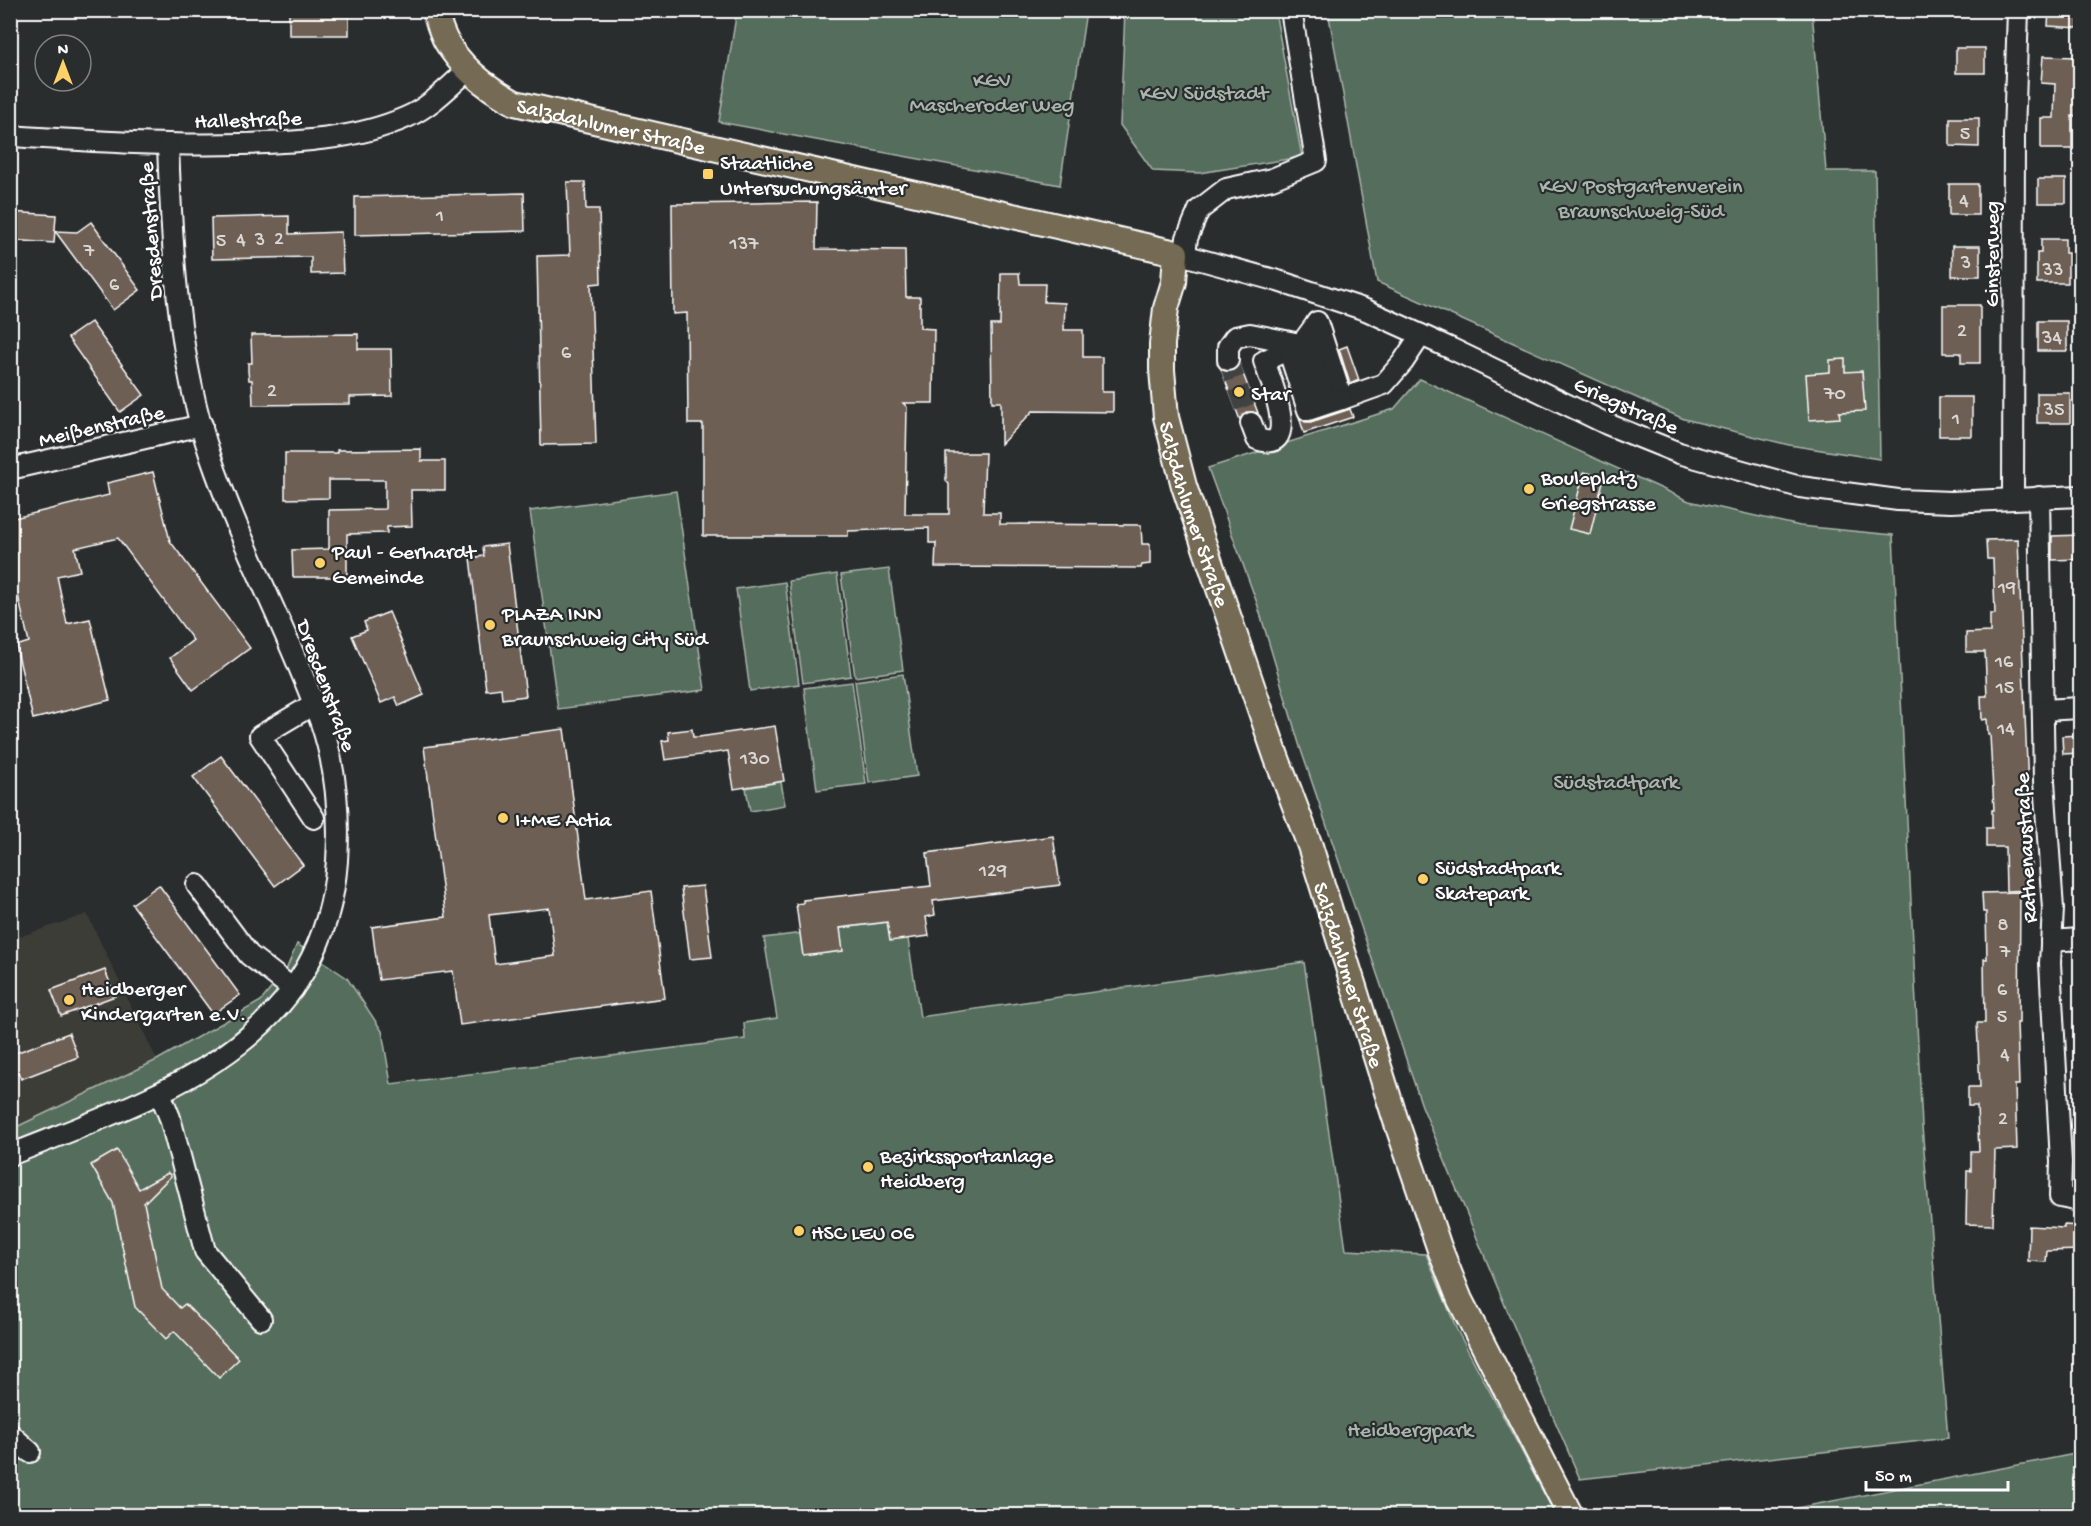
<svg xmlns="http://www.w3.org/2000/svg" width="2091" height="1526" font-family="'Gochi Hand',sans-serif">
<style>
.built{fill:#3e3c39}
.green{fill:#546d5b;stroke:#aab6ad;stroke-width:1.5}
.building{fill:#6d5e53;stroke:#fff;stroke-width:1.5;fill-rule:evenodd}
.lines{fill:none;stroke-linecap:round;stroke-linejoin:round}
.minor-tunnel{stroke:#3f4243;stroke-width:20;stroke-dasharray:20 10;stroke-linecap:butt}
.minor-casing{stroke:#fff;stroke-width:24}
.major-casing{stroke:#fff;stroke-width:28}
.minor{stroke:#2a2d2e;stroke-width:20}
.major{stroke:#746b52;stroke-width:24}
.poi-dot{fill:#ffd166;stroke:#2a2d2e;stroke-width:2}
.labels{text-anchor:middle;stroke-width:4.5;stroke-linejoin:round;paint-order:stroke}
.number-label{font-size:20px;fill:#dad7d4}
.park-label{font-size:22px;fill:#aab6ad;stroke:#2a2d2e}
.street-label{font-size:22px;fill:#fff;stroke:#2a2d2e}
.poi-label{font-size:22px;fill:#fff;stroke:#2a2d2e;text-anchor:start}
</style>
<rect width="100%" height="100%" fill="#2a2d2e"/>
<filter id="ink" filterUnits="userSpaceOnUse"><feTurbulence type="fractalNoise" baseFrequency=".0167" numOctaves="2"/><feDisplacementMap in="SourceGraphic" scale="12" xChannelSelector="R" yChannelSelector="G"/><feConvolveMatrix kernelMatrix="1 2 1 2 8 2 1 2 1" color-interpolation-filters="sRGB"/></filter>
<g filter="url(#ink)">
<polygon class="built" points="87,914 157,1060 11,1130 10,940"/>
<g class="green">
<polygon points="737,10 1086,11 1060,185 719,122"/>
<polygon points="1125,11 1275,11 1302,157 1199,173 1153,171 1120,125"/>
<polygon points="1328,11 1812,11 1826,171 1875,171 1880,459 1789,445 1684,419 1377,282"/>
<polygon points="1420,379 1689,501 1800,526 1893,535 1922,1126 1948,1438 1580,1479 1509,1315 1422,1106 1300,747 1257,603 1208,468 1394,409"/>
<polygon points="676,491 705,690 558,709 530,511"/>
<polygon points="889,569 903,670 855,677 841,575"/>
<polygon points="837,574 851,676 803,683 789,581"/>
<polygon points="785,582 799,684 750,691 736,589"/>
<polygon points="903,674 917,776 869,783 855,681"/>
<polygon points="852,682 866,784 817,790 804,688"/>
<polygon points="781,782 785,805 750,811 746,788"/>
<polygon points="905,920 920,1017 1304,962 1346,1250 1426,1254 1457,1330 1555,1514 1568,1510 1571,1515 11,1515 10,1130 157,1060 261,1001 286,970 297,944 347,978 382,1031 391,1084 745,1039 744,1023 777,1018 764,938"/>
<polygon points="2080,1453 2080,1515 1761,1515"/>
</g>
<g class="building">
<rect x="289" y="10" width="60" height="25"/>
<polygon points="2049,10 2080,10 2080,28 2048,26"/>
<rect x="1956" y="48" width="29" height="25"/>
<polygon points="2043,56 2077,57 2076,116 2072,116 2072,149 2041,149 2041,118 2054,118 2055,84 2041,83"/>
<polygon points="1950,118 1979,118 1979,147 1950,146"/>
<rect x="2038" y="179" width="28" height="24"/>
<polygon points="567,182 585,182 586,209 599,209 601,283 591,284 596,444 541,445 537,256 570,255"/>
<rect x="1949" y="184" width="29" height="31"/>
<polygon points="524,193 525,231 355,235 355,197"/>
<polygon points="817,202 816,249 905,250 906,297 920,297 920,328 934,329 933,403 903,403 907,407 905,514 949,514 949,484 946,481 946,453 985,453 983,513 1000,513 1000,524 1141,525 1142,544 1150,544 1150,564 1142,565 1141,568 935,567 936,543 929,543 929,528 848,531 848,536 703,536 703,424 688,424 687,313 673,314 672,204"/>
<polygon points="10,212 56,215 54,243 10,240"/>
<polygon points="289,216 289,234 341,232 343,273 311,274 311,257 212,259 211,218"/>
<polygon points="91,222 140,290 113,310 55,231 77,232"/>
<polygon points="2041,239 2065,239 2065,253 2068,253 2068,283 2037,283 2037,253 2041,253"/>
<rect x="1952" y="246" width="28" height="30"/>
<polygon points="1001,273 1019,273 1020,284 1045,284 1044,302 1065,303 1064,330 1083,330 1083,357 1102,357 1102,392 1113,392 1113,412 1033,411 1001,444 1001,402 992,402 991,325 1000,325"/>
<polygon points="1943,305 1980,305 1980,363 1961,363 1961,353 1943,353"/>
<rect x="2038" y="321" width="29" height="30"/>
<polygon points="91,322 144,395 120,412 68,338"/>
<polygon points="358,334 358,349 391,349 392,396 350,397 350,404 253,405 252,380 249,380 248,371 248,363 252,363 251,335"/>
<polygon points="1347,346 1359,380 1350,384 1339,349"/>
<polygon points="1845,359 1845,372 1862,371 1865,411 1839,412 1840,418 1809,420 1806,374 1830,372 1830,360"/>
<polygon points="1239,363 1258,413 1246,412 1240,420 1221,369 1227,372 1233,371"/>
<rect x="2037" y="393" width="33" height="30"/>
<rect x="1939" y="397" width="33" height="39"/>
<polygon points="1350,409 1353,417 1304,433 1299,417 1305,422 1311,422"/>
<polygon points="421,449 421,461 445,461 445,490 411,490 412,526 387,527 387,533 347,534 347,577 293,577 292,550 329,549 329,510 385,509 385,480 329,480 329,498 285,499 285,453 337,453 337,450"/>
<polygon points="153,472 170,541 250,648 193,690 170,658 193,640 118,538 75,548 80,571 57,576 67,624 90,619 110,700 33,719 16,646 29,642 10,562 10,519 109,495 107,483"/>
<polygon points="1584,472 1604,477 1590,534 1569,529"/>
<polygon points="2080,535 2080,559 2052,560 2052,536"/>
<polygon points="2018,539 2032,890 2006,891 2005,847 1986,847 1986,828 1992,828 1992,810 1994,810 1990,735 1988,735 1987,719 1982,720 1981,696 1987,696 1985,652 1966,652 1966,633 1990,632 1990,614 1995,614 1993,559 1987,559 1986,540"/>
<polygon points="507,544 526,696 502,699 501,688 486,690 470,558 484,556 483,547"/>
<polygon points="389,612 424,695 399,706 395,697 381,703 352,636 367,630 364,622"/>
<polygon points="775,726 784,781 734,789 728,751 665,760 662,741 669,740 668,732 692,729 693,737 699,737"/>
<path d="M 564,729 L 586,900 L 651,891 L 665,998 L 460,1025 L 453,971 L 379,980 L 377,966 L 372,927 L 446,917 L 424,747 ZM 549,908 L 555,956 L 495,964 L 489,915 Z"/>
<polygon points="2080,735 2080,753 2063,754 2062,736"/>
<polygon points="221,756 303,865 275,886 193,777"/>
<polygon points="1053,836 1060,885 933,901 935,915 926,917 929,936 890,941 887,922 840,928 843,951 803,956 796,904 803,903 803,900 931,886 927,853"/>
<polygon points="159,885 240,995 213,1014 132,904"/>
<polygon points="703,886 712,957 690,959 681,888"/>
<polygon points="2020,892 2019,1023 2017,1023 2019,1085 2015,1085 2017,1149 1995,1150 1993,1225 1966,1224 1967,1171 1971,1171 1971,1151 1979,1151 1977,1106 1968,1106 1968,1087 1980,1087 1977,1023 1985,1023 1984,959 1987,959 1986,912 1983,912 1982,893"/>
<polygon points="105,970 115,996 61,1016 51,990"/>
<polygon points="69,1033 78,1057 21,1079 18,1072 10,1076 10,1055"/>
<polygon points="117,1150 139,1189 168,1173 171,1176 144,1203 162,1289 180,1308 185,1304 239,1359 219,1378 174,1331 166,1339 135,1307 113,1203 91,1165"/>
<polygon points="2064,1225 2080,1226 2080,1250 2047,1251 2046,1262 2028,1261 2029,1226 2064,1228"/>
</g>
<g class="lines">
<polyline class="minor-tunnel" points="1228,360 1251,423"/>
<g class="minor-casing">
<g id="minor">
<path d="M 10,136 C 88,141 165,146 242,144 C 298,142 355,140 407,117 C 431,106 449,87 468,70"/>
<polyline points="1176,253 1278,281 1366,310 1452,349 1607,424 1679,453 1800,487 1898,500 1951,502 2080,496"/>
<polyline points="1185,254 1187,238 1199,210 1226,189 1272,179 1316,161 1291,10"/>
<polyline points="1317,322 1342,399 1384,384 1403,362 1421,335"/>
<path d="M 1228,360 L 1228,347 L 1235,337 L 1250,334 L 1300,344 L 1264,361 C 1269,376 1303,456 1257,439 L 1251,423"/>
<polyline points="1326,404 1308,410 1291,358 1316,324 1309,351 1326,404 1342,399"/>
<polyline points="10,469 202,425"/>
<polyline points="2039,497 2044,781 2053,909 2050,963 2061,1162 2060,1197 2080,1201"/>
<polyline points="2013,499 2014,135 2018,10"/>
<polyline points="314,704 260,736 314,818"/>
<polyline points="2043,710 2080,708"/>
<polyline points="197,885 249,955 293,989"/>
<polyline points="2051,941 2080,939"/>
<polyline points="160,1093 170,1118 205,1251 261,1319"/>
<path d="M 10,1155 C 157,1096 323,1047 337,861 C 340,814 336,767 321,723 C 289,633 242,548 211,458 C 177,357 172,250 168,145"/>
<polyline points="10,1434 30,1452"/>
</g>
</g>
<g class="major-casing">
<g id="major">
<path id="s1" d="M 434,10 C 438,20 441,32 446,41 C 462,69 487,88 515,103 L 1176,253 L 1174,282 L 1166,308 L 1162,344 L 1162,370 L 1166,417 L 1184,486 L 1276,756 L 1310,846 L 1395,1118 L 1439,1247 L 1460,1300 L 1571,1516"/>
</g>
</g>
<use href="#minor" class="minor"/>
<use href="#major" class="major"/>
</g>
</g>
<g class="poi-dot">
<rect x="702" y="168" width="12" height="12" rx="3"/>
<circle cx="1239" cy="392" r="6"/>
<circle cx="1529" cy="489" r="6"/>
<circle cx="320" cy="563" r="6"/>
<circle cx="490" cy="625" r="6"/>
<circle cx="503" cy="818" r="6"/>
<circle cx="1423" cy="879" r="6"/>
<circle cx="69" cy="1000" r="6"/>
<circle cx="868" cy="1167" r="6"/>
<circle cx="799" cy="1231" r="6"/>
</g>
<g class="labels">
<g class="number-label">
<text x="1965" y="139">5</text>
<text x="1964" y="206">4</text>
<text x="440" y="221">1</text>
<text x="279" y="244">2</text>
<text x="241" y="245">4</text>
<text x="260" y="245">3</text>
<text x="221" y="246">5</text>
<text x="744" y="249">137</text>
<text x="89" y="256">7</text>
<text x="1966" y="268">3</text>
<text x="2053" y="275">33</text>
<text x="114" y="290">6</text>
<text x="1962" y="336">2</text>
<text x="2052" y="343">34</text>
<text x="566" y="358">6</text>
<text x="272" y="396">2</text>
<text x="1835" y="399">70</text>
<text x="2054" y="415">35</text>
<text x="1956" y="424">1</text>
<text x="2007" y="593">19</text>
<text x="2004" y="667">16</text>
<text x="2005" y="693">15</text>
<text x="2006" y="734">14</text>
<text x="755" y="764">130</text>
<text x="993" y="876">129</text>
<text x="2003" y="930">8</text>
<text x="2005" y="957">7</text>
<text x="2002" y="995">6</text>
<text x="2002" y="1022">5</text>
<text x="2005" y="1060">4</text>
<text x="2003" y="1124">2</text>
</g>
<g class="park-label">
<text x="992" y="86">KGV<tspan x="992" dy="25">Mascheroder Weg</tspan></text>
<text x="1204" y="99">KGV Südstadt</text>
<text x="1641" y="192">KGV Postgartenverein<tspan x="1641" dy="25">Braunschweig-Süd</tspan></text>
<text x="1616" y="788">Südstadtpark</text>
<text x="1410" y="1436">Heidbergpark</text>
</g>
<g class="street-label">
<text transform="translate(248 118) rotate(-2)" y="8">Hallestraße</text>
<text dy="8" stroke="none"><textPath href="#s1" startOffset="226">Salzdahlumer Straße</textPath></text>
<text transform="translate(149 231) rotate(-94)" y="8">Dresdenstraße</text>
<text transform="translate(1990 254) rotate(-90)" y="8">Ginsterweg</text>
<text transform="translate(1627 404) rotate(24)" y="8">Griegstraße</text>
<text transform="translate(101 424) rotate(-13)" y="8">Meißenstraße</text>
<text dy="8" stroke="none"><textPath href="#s1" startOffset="1072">Salzdahlumer Straße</textPath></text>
<text transform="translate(328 685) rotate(70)" y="8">Dresdenstraße</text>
<text transform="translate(2024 848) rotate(-93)" y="8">Rathenaustraße</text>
<text dy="8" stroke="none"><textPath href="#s1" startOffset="1558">Salzdahlumer Straße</textPath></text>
</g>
<g class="poi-label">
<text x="720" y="169">Staatliche<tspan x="720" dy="25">Untersuchungsämter</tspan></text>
<text x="1251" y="400">Star</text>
<text x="1541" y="484">Bouleplatz<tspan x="1541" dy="25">Griegstrasse</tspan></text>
<text x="332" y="558">Paul - Gerhardt<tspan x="332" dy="25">Gemeinde</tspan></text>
<text x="502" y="620">PLAZA INN<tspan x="502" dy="25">Braunschweig City Süd</tspan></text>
<text x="515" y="826">I+ME Actia</text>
<text x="1435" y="874">Südstadtpark<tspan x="1435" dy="25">Skatepark</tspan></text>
<text x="81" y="995">Heidberger<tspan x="81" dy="25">Kindergarten e.V.</tspan></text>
<text x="880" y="1162">Bezirkssportanlage<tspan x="880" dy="25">Heidberg</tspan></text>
<text x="811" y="1239">HSC LEU 06</text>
</g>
</g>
<rect width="2091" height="1526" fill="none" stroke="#2a2d2e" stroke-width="36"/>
<rect x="18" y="18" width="2055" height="1490" fill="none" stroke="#fff" stroke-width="2" filter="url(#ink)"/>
<g transform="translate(63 63)"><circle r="28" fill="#2a2d2e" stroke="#7f8182" stroke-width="1.5"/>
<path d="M0-4.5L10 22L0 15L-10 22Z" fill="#ffd166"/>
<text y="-9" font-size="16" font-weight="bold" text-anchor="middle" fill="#ffffff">N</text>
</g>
<path d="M1866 1481v9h142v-9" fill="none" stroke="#ffffff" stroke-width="3"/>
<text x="1875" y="1481" font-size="18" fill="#ffffff" stroke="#2a2d2e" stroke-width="4.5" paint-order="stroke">50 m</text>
</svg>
